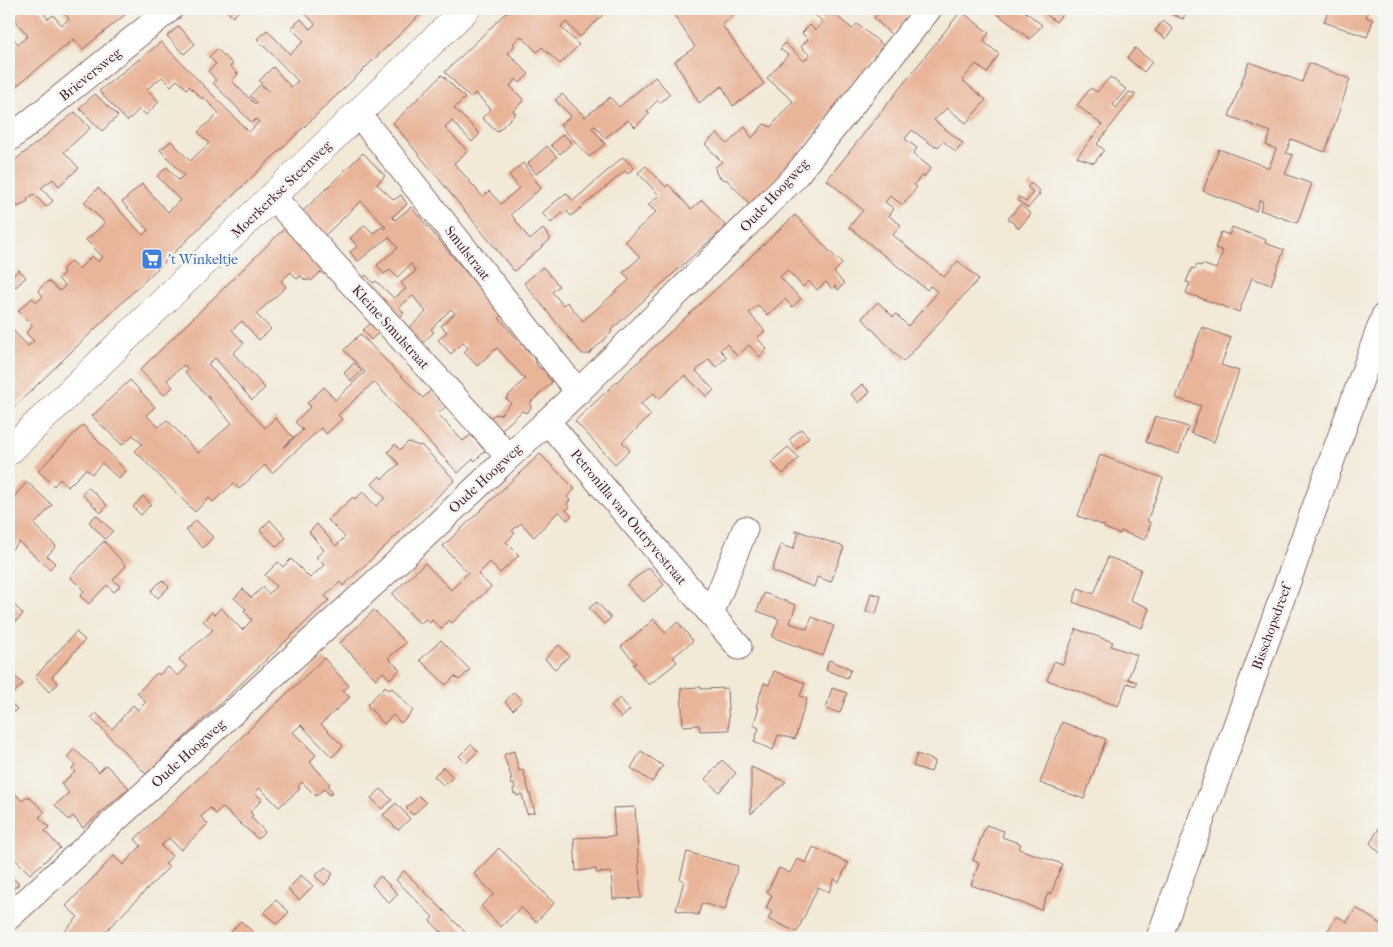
<svg xmlns="http://www.w3.org/2000/svg" width="1393" height="947" font-family="'IM FELL French Canon',serif">
<style>
.building{fill:#e9b599}
.lines{fill:none;stroke-linecap:round;stroke-linejoin:round}
.minor-casing{stroke:#856667;stroke-width:27}
.tertiary-casing{stroke:#856667;stroke-width:29}
.minor{stroke:#fff;stroke-width:25}
.tertiary{stroke:#fff;stroke-width:28}
.labels{text-anchor:middle;stroke-width:5;stroke-linejoin:round;paint-order:stroke}
.street-label{font-size:14px;fill:#4a1f2b;stroke:#f6f6f2}
.shop-label{font-size:14px;fill:#366cbe;stroke:#f6f6f2;text-anchor:start}
</style>
<rect width="100%" height="100%" fill="#f6f6f2"/>
<filter id="ink" filterUnits="userSpaceOnUse"><feTurbulence type="fractalNoise" baseFrequency=".02" numOctaves="2"/><feDisplacementMap in="SourceGraphic" scale="10" xChannelSelector="R" yChannelSelector="G"/><feConvolveMatrix kernelMatrix="1 2 1 2 8 2 1 2 1" color-interpolation-filters="sRGB"/></filter>
<filter id="wash" filterUnits="userSpaceOnUse"><feTurbulence type="fractalNoise" baseFrequency=".0096" numOctaves="4" result="noise"/><feDisplacementMap in="SourceGraphic" scale="20" xChannelSelector="R" yChannelSelector="G"/><feGaussianBlur stdDeviation="1.12" result="paint"/><feColorMatrix in="noise" values="0 0 0 0 0 0 0 0 0 0 0 0 0 0 0 0 0 1.4 0 .05"/><feComposite in="paint" operator="in"/></filter>
<g filter="url(#wash)">
<rect width="100%" height="100%" fill="#f2e9d7"/>
<g id="blocks">
<g class="building">
<polygon points="9,9 40,9 48,19 53,15 62,25 69,19 62,9 132,9 83,49 74,39 14,88 9,81 9,33 18,44 28,36 9,13"/>
<polygon points="224,9 241,9 233,17"/>
<polygon points="301,9 426,9 9,412 9,326 28,346 34,341 26,333 33,326 18,311 32,298 37,302 43,296 38,290 48,281 60,291 65,286 58,279 64,273 62,270 71,261 79,269 92,256 98,262 103,257 86,240 105,223 84,202 98,188 143,235 148,230 122,202 142,184 168,212 180,200 157,176 167,167 178,180 184,175 160,150 171,141 190,161 209,143 198,132 219,113 203,97 202,99 189,86 187,89 177,80 171,86 162,77 147,89 159,102 146,115 140,109 127,121 99,91 161,42 249,132 259,122 256,119 252,123 213,83 216,80 208,71 216,64 209,57 217,49 233,64 230,66 238,74 232,81 255,104 257,103 250,96 260,85 269,91 259,81 273,67 291,87 298,81 257,39 267,30 290,54 304,41 291,28 301,19 310,29 315,24"/>
<polygon points="510,9 609,9 580,37 566,22 561,27 579,45 560,64 542,47 537,52 521,36 513,43 515,45 508,53 529,74 520,83 516,79 510,86 524,100 513,111 516,113 497,132 482,118 491,109 475,93 470,98 445,72"/>
<polygon points="670,9 739,9 722,25 764,84 733,106 722,86 699,103 675,61 695,47"/>
<polygon points="818,9 829,9 852,29 857,24 884,46 782,174 750,204 727,180 722,179 716,173 715,167 722,162 705,144 717,133 727,144 745,127 752,138 764,124 771,127 793,101 767,78 788,55 780,49 785,43 804,61 810,55 801,47 808,39 802,33 810,25 815,30 823,22 813,13"/>
<polygon points="882,9 913,9 892,35 874,18"/>
<polygon points="991,9 1022,9 1042,25 1030,39"/>
<polygon points="1039,9 1060,9 1064,12 1056,22"/>
<polygon points="1165,9 1187,9 1183,19 1164,11"/>
<polygon points="1329,9 1369,9 1366,17 1373,20 1367,37 1324,22"/>
<polygon points="961,11 989,33 983,41 999,54 987,73 976,64 962,80 986,100 966,123 947,108 934,120 963,143 956,152 943,141 938,147 936,145 935,147 912,130 905,139 917,148 913,154 931,168 924,177 922,175 914,185 917,187 903,205 890,196 885,202 894,209 889,216 901,225 893,235 944,277 958,261 979,279 903,362 862,318 878,302 893,317 896,314 908,326 938,292 930,286 927,290 849,227 863,210 827,180"/>
<polygon points="1163,21 1173,29 1166,39 1155,31"/>
<polygon points="179,26 195,44 184,54 167,36"/>
<polygon points="1135,48 1152,62 1144,72 1127,58"/>
<polygon points="1249,62 1302,82 1309,63 1350,79 1325,152 1291,139 1286,153 1293,155 1285,174 1312,184 1297,223 1260,210 1263,202 1260,200 1256,211 1203,191 1219,149 1269,168 1276,149 1266,145 1271,132 1229,116"/>
<polygon points="442,75 465,98 454,108 480,134 472,142 452,121 445,128 468,151 454,163 483,197 489,191 501,204 519,188 509,175 523,163 541,188 511,214 530,240 543,229 551,239 514,271 393,123"/>
<polygon points="655,77 670,94 660,103 658,100 647,111 650,113 635,127 628,120 605,138 595,126 592,128 605,144 589,157 560,125 571,116 555,100 562,94 585,117 610,97 619,107"/>
<polygon points="1110,77 1126,89 1113,105 1116,108 1129,92 1136,94 1097,144 1104,150 1094,163 1077,157 1102,125 1077,105 1091,88 1097,92"/>
<polygon points="95,94 118,116 102,131 79,108"/>
<polygon points="75,112 90,128 64,152 79,168 59,186 53,179 41,188 53,201 46,207 34,194 27,199 28,201 18,207 9,196 9,165"/>
<polygon points="563,134 572,143 560,154 551,145"/>
<polygon points="547,146 557,157 536,174 528,163"/>
<polygon points="363,153 385,176 377,184 394,200 401,195 407,204 392,217 395,220 411,207 502,315 499,318 533,357 538,367 547,372 547,376 552,382 530,403 531,408 526,413 522,411 496,435 485,423 495,414 500,415 511,403 506,398 525,379 497,348 477,366 464,352 468,348 463,342 451,354 438,340 447,332 441,326 455,313 451,309 431,329 434,332 418,347 398,324 402,320 409,328 426,312 413,296 399,307 404,313 395,322 358,282 366,275 373,283 376,281 394,298 406,289 401,283 416,271 411,264 397,277 390,270 384,274 377,265 398,248 389,237 358,261 350,252 358,246 350,238 365,225 373,233 382,227 384,229 386,227 361,201 321,239 299,215"/>
<polygon points="623,157 634,168 627,174 625,171 571,216 566,210 551,223 542,213 566,193 573,201"/>
<polygon points="646,166 666,187 668,184 691,209 702,200 726,226 611,330 612,332 589,354 582,354 524,283 543,267 559,286 552,292 563,305 567,302 583,321 630,279 623,273 640,257 625,241 656,212 648,205 659,195 638,173"/>
<polygon points="1031,183 1040,191 1038,193 1040,194 1028,208 1017,200 1019,197 1026,202 1033,192 1027,187"/>
<polygon points="1020,205 1031,214 1019,228 1008,219"/>
<polygon points="795,215 842,264 834,272 844,284 838,290 835,286 832,289 826,282 817,290 809,281 803,287 787,270 780,277 801,299 792,307 785,299 767,315 758,305 749,313 765,331 757,338 767,349 760,357 749,345 737,356 727,344 720,350 727,357 716,367 709,359 696,371 714,390 707,397 685,375 659,399 654,393 641,404 651,415 622,442 630,450 615,464 575,421"/>
<polygon points="290,223 331,268 324,275 321,272 311,281 309,279 306,281 301,276 297,279 291,272 281,281 286,287 256,314 271,329 259,340 242,321 232,330 244,343 233,353 265,388 252,400 215,358 208,364 265,428 275,418 293,437 283,448 303,430 295,422 311,406 307,403 324,387 335,400 365,372 344,350 360,334 423,398 431,390 446,406 438,414 463,441 471,435 485,451 475,461 473,459 458,473 374,382 338,415 342,419 326,434 321,428 272,473 265,465 239,489 234,483 213,502 209,498 195,512 135,451 142,444 133,435 122,445 92,416 130,380 155,407 146,415 159,427 167,420 198,453 232,423 185,372 188,370 184,365 167,380 173,387 164,395 140,370"/>
<polygon points="1232,227 1266,240 1265,243 1284,250 1271,285 1252,278 1239,312 1186,293 1190,283 1186,282 1192,268 1195,269 1197,265 1201,266 1202,264 1216,269 1223,251 1215,248 1221,232 1229,235"/>
<polygon points="19,270 26,277 16,287 13,283 9,286 9,279"/>
<polygon points="376,319 384,328 371,340 363,330"/>
<polygon points="1202,327 1231,338 1221,365 1239,371 1214,442 1191,433 1201,406 1176,398"/>
<polygon points="354,363 362,371 351,381 344,373"/>
<polygon points="862,384 870,392 859,403 851,394"/>
<polygon points="1155,416 1188,427 1179,454 1146,442"/>
<polygon points="83,425 126,471 119,479 102,463 92,474 86,469 68,487 60,479 54,486 38,471"/>
<polygon points="801,429 809,437 797,449 789,440"/>
<polygon points="408,442 419,446 421,445 455,480 343,586 340,582 325,596 329,600 146,774 91,718 96,713 112,729 133,705 138,710 146,702 137,693 157,673 159,675 168,667 178,676 187,667 179,659 213,630 203,621 212,612 214,615 221,608 242,630 252,620 244,611 246,609 234,598 243,589 251,598 263,587 269,594 276,586 265,575 278,562 283,567 291,559 310,578 324,565 316,557 324,550 309,532 317,524 336,546 345,537 328,520 353,497 355,499 363,492 376,506 385,498 372,484 380,476 382,479 399,464 388,452 395,444 400,450"/>
<polygon points="788,447 799,458 783,474 771,462"/>
<polygon points="540,454 575,489 567,497 570,500 567,504 570,507 566,510 572,516 567,520 559,511 534,537 521,523 512,531 515,533 506,542 519,555 500,573 490,562 478,574 491,587 452,623 449,620 441,629 432,620 430,623 425,619 420,624 392,594 425,563 451,590 468,573 443,546"/>
<polygon points="1100,455 1163,478 1147,521 1151,523 1145,540 1121,531 1120,534 1104,528 1105,526 1078,516"/>
<polygon points="27,482 52,505 34,525 56,546 47,556 55,563 50,569 19,542 9,552 9,502"/>
<polygon points="88,487 107,505 101,513 82,494"/>
<polygon points="143,496 151,504 141,515 133,507"/>
<polygon points="96,515 113,531 105,539 89,522"/>
<polygon points="196,520 213,537 203,548 186,530"/>
<polygon points="270,520 286,538 277,547 260,530"/>
<polygon points="796,530 844,547 831,582 817,577 814,587 772,571 781,545 793,549 799,533 795,532"/>
<polygon points="104,541 126,566 113,580 120,586 114,592 107,585 89,604 80,596 84,591 70,577"/>
<polygon points="1108,557 1141,569 1130,600 1149,608 1142,628 1073,602 1078,588 1094,594"/>
<polygon points="649,567 664,585 643,602 627,585"/>
<polygon points="162,580 169,587 158,598 151,591"/>
<polygon points="764,593 796,605 790,623 807,629 812,617 834,626 823,656 772,637 779,619 757,611"/>
<polygon points="871,593 881,596 876,614 866,612"/>
<polygon points="9,600 23,614 9,629"/>
<polygon points="597,602 611,618 604,624 589,608"/>
<polygon points="374,610 406,643 388,658 400,670 390,679 383,672 376,679 340,643"/>
<polygon points="654,619 665,633 678,622 693,641 673,657 677,662 649,685 633,665 636,663 621,647"/>
<polygon points="1076,629 1113,642 1111,646 1137,655 1128,679 1137,682 1136,686 1127,683 1118,706 1047,680 1054,661 1063,664"/>
<polygon points="76,632 85,640 52,677 58,684 49,692 35,677"/>
<polygon points="441,640 470,670 459,680 455,676 446,685 420,660"/>
<polygon points="559,645 569,656 555,669 545,659"/>
<polygon points="324,658 349,686 343,691 350,697 321,724 343,746 332,757 301,725 293,732 316,755 310,762 330,784 328,786 333,792 330,795 324,789 316,796 302,782 298,787 300,789 279,807 260,788 255,793 262,800 250,812 253,815 251,817 265,832 258,839 222,807 216,814 210,808 201,817 208,824 181,850 169,838 161,846 172,856 165,864 169,867 99,938 69,938 63,933 78,917 66,906 114,856 123,865 141,846 135,839"/>
<polygon points="829,660 851,669 847,678 826,670"/>
<polygon points="9,670 23,684 9,697"/>
<polygon points="774,671 805,683 800,696 807,698 795,739 778,735 773,750 754,742 759,728 753,725 759,708 756,707 764,683 769,685"/>
<polygon points="385,686 389,690 392,688 413,711 401,723 393,715 384,724 367,705"/>
<polygon points="701,687 701,689 727,688 729,730 700,731 699,725 683,726 681,688"/>
<polygon points="832,688 847,693 840,713 826,709"/>
<polygon points="514,692 522,700 513,710 505,702"/>
<polygon points="620,698 630,710 621,718 611,706"/>
<polygon points="9,701 17,709 9,717"/>
<polygon points="1062,722 1106,739 1084,799 1040,783"/>
<polygon points="471,744 478,751 466,763 459,756"/>
<polygon points="74,749 99,772 106,765 129,788 83,828 73,816 69,820 55,805 69,793 61,784 75,772 72,769 75,766 67,757"/>
<polygon points="514,751 519,771 523,770 535,812 527,814 522,794 517,796 516,793 514,794 513,789 515,788 514,784 512,785 510,780 512,779 504,756 505,754"/>
<polygon points="641,751 663,766 652,782 631,768"/>
<polygon points="917,754 935,761 931,772 913,766"/>
<polygon points="722,760 736,773 719,792 705,779"/>
<polygon points="443,767 453,777 444,786 434,776"/>
<polygon points="751,767 786,782 751,814"/>
<polygon points="381,789 392,800 382,809 371,798"/>
<polygon points="15,793 22,801 28,796 45,812 39,817 49,827 45,831 60,848 30,874 9,853 9,846 12,843 9,840 9,799"/>
<polygon points="419,796 426,803 413,815 406,808"/>
<polygon points="396,803 410,819 398,830 383,815"/>
<polygon points="635,807 641,898 613,899 611,872 596,873 596,869 576,871 574,838 615,836 613,808"/>
<polygon points="1384,820 1384,857 1370,843"/>
<polygon points="986,825 1004,831 1002,837 1021,844 1019,849 1062,864 1051,894 1048,893 1041,910 971,885 979,863 973,860"/>
<polygon points="813,847 848,863 839,882 834,879 829,892 818,887 797,932 768,919 772,911 766,908 772,895 767,892 779,868 790,873 797,859 806,863"/>
<polygon points="499,848 554,903 536,922 521,907 501,927 481,906 494,894 474,874"/>
<polygon points="687,852 738,866 725,910 702,903 698,915 676,910 684,881 680,879"/>
<polygon points="325,867 333,874 325,885 315,876"/>
<polygon points="404,871 471,938 447,938 430,921 433,917 396,880"/>
<polygon points="9,874 19,884 9,892"/>
<polygon points="301,875 313,886 299,900 288,889"/>
<polygon points="380,876 398,894 389,903 372,885"/>
<polygon points="276,900 289,912 277,924 264,913"/>
<polygon points="1356,908 1384,926 1384,938 1323,938 1337,916 1347,922"/>
<polygon points="241,921 255,934 250,938 233,938 229,934"/>
</g>
</g>
</g>
<g filter="url(#ink)">
<use href="#blocks" fill-opacity="0" stroke="#856667" stroke-width="1"/>
<g class="lines">
<g class="minor-casing">
<g id="minor">
<polyline points="359,115 578,392"/>
<polyline points="9,139 170,9"/>
<polyline points="273,197 508,456"/>
<polyline points="547,421 739,647"/>
<polyline points="711,614 745,529"/>
<polyline points="9,917 391,568 578,392 793,179 929,9"/>
<polyline points="1159,938 1384,316"/>
</g>
</g>
<g class="tertiary-casing">
<polyline id="tertiary" points="9,451 466,9"/>
</g>
<use href="#minor" class="minor"/>
<use href="#tertiary" class="tertiary"/>
</g>
</g>
<defs>
<g id="supermarket-square" transform="scale(1.125)"><rect x="-9" y="-9" width="18" height="18" rx="4" fill="#3f7fe0" stroke="#f6f6f2"/><path d="M-6-5.5h2.5l.6 2H6L4.5 2H-2.5L-4.4-4H-6ZM-1.5 3.2a1.3 1.3 0 1 0 .1 0ZM3 3.2a1.3 1.3 0 1 0 .1 0Z" fill="#fff"/></g>
</defs>
<g fill-rule="evenodd">
<use href="#supermarket-square" x="152" y="259"/>
</g>
<g class="labels">
<g class="street-label">
<text transform="translate(90 74) rotate(-39)" y="5">Brieversweg</text>
<text transform="translate(281 189) rotate(-44)" y="5">Moerkerkse Steenweg</text>
<text transform="translate(774 195) rotate(-47)" y="5">Oude Hoogweg</text>
<text transform="translate(468 253) rotate(52)" y="5">Smulstraat</text>
<text transform="translate(391 327) rotate(48)" y="5">Kleine Smulstraat</text>
<text transform="translate(485 478) rotate(-43)" y="5">Oude Hoogweg</text>
<text transform="translate(629 517) rotate(50)" y="5">Petronilla van Outryvestraat</text>
<text transform="translate(1271 627) rotate(-70)" y="5">Bisschopsdreef</text>
<text transform="translate(188 753) rotate(-42)" y="5">Oude Hoogweg</text>
</g>
<g class="shop-label">
<text x="168" y="264">'t Winkeltje</text>
</g>
</g>
<rect width="1393" height="947" fill="none" stroke="#f6f6f2" stroke-width="30"/>
</svg>
